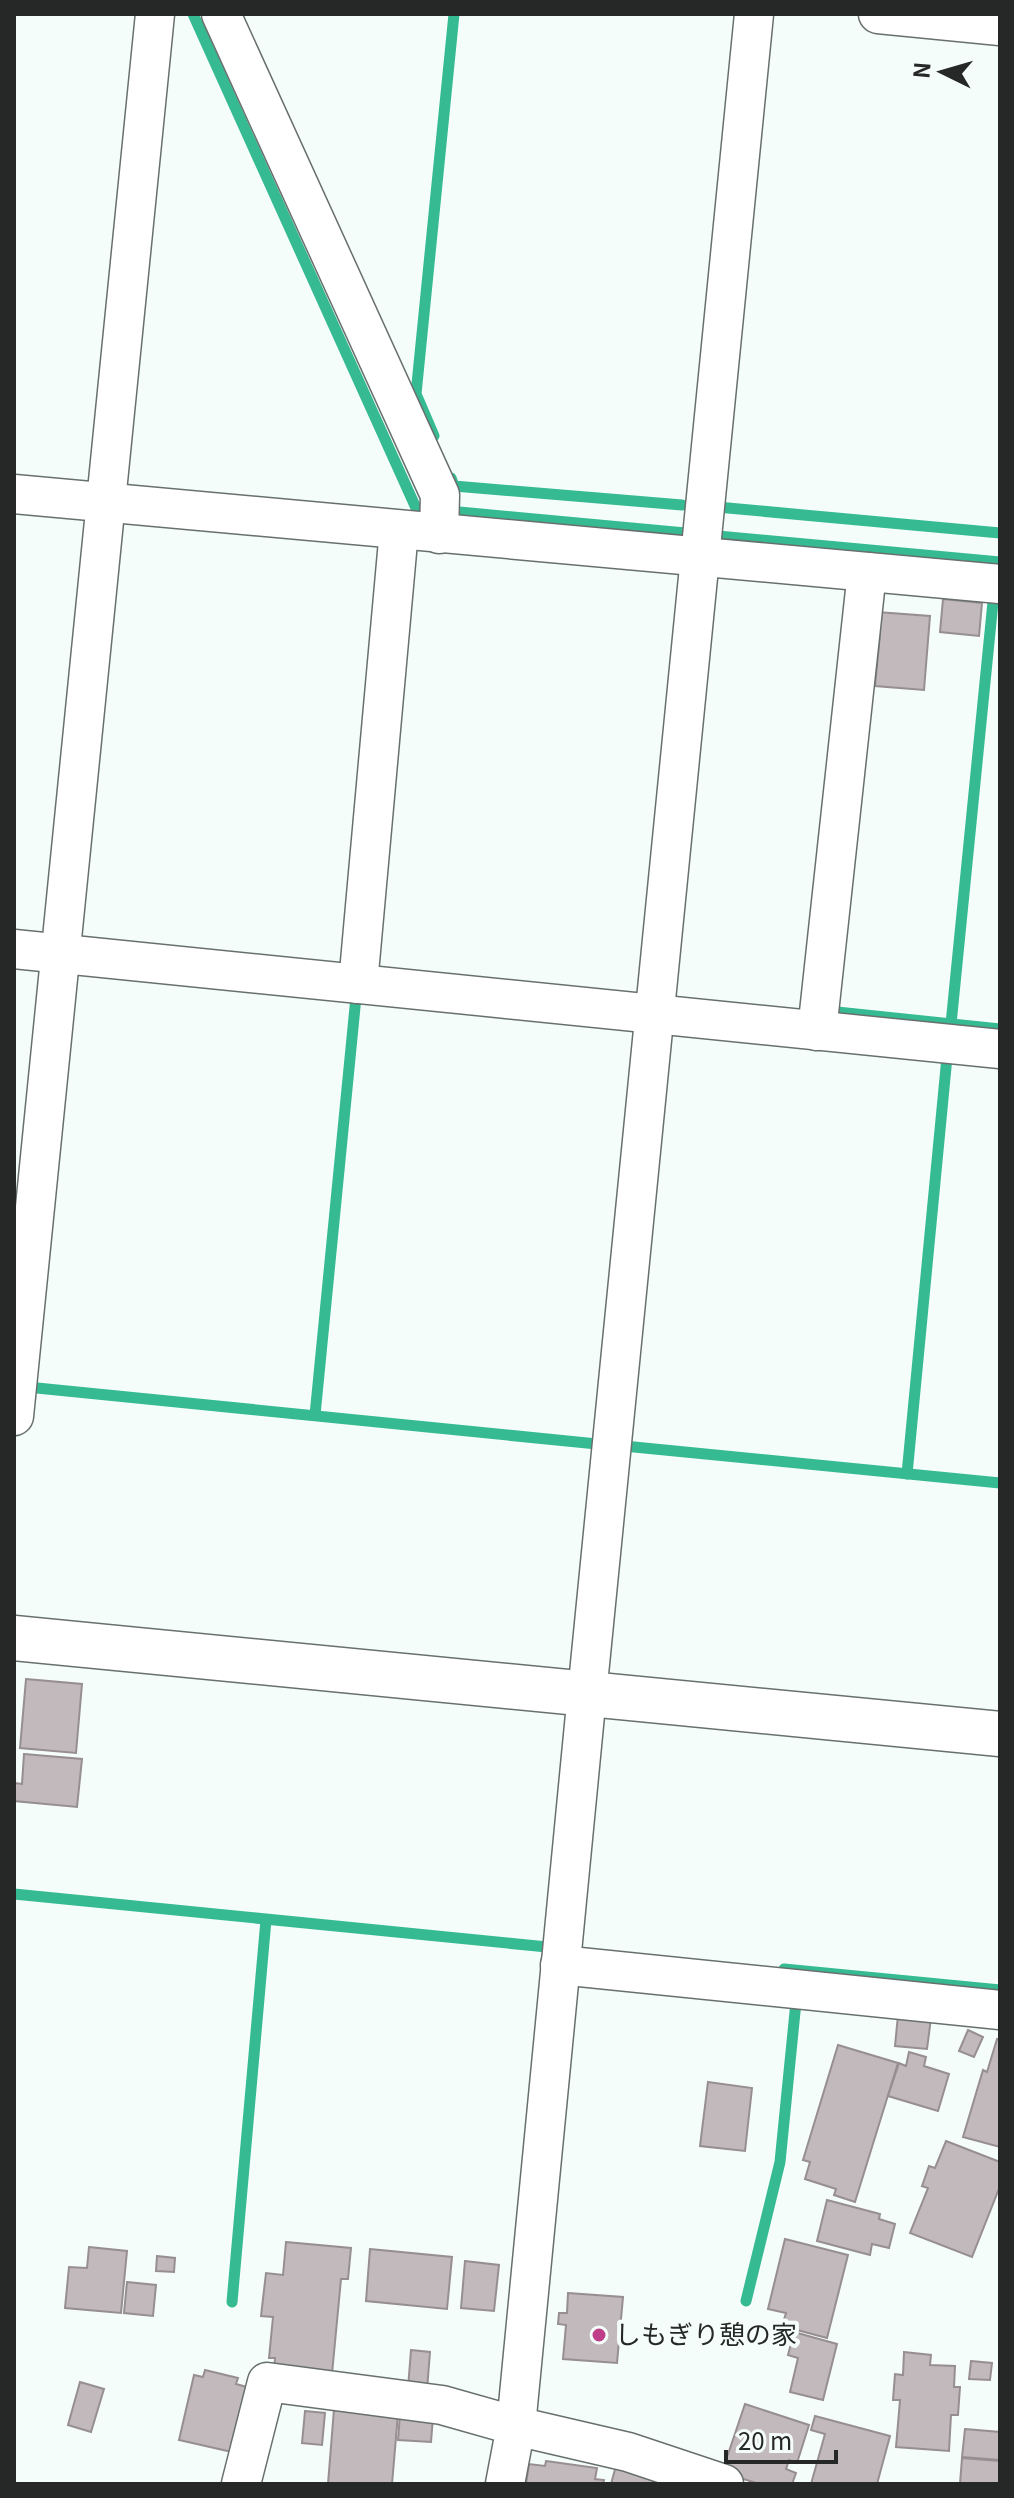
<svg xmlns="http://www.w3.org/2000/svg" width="1014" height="2498" font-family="Georgia,'Noto Sans JP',serif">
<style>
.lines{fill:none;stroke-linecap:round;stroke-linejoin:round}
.stream{stroke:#35ba92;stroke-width:11}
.building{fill:#c1b9bc;stroke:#978e92;stroke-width:2}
.street-casing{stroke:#68706d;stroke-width:41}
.secondary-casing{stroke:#68706d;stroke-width:47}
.street{stroke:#fff;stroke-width:38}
.secondary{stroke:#fff;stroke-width:44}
.poi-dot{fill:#be3e89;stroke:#f4fdf9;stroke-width:3}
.labels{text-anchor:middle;stroke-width:8;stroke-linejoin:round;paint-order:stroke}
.poi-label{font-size:26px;fill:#252827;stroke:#f4fdf9;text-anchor:start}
</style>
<rect width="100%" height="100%" fill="#f4fdf9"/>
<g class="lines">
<g class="stream">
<polyline points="193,14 416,508 1000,562"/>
<polyline points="434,436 416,394 454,14"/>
<polyline points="451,478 454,486 682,505"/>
<polyline points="717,507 1000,533"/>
<polyline points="837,1012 1000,1029"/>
<polyline points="951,1024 993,602"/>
<polyline points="37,1388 597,1444"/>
<polyline points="315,1415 356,997"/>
<polyline points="624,1446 1000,1483"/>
<polyline points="907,1474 947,1057"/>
<polyline points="14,1894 547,1947"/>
<polyline points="784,1969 1000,1990"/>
<polyline points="746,2301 780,2162 796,2002"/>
<polyline points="232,2302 266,1920"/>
</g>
</g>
<g class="building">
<polygon points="943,599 982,603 979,636 940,632"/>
<polygon points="877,612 930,616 924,690 875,686 880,634 875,634"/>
<polygon points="26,1679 82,1684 76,1753 20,1748"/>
<polygon points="24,1754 82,1759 77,1807 14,1801 14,1783 22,1784"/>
<polygon points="898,2015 931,2018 927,2049 895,2046"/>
<polygon points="968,2030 983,2037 974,2057 959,2051"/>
<polygon points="997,2039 1000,2040 1000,2147 963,2137 983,2070 987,2072"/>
<polygon points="838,2045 898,2063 855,2202 834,2195 836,2189 805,2179 810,2162 803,2160"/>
<polygon points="909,2052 926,2057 924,2066 949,2074 938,2111 888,2096 899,2063 906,2066"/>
<polygon points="708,2082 752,2088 745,2151 700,2146"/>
<polygon points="946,2141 1000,2162 1000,2186 972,2257 910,2233 928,2188 922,2186 929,2166 935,2168"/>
<polygon points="827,2200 880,2214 879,2219 895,2224 889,2248 872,2244 870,2255 817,2241"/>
<polygon points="785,2239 848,2255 827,2338 782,2326 786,2313 768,2309"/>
<polygon points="286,2242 351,2248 348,2279 341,2279 332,2374 274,2369 275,2358 269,2358 273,2317 261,2316 266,2273 283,2275"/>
<polygon points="89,2247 127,2251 121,2313 65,2308 69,2267 87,2268"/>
<polygon points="370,2249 452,2257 447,2309 366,2301"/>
<polygon points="157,2256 175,2258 174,2272 156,2271"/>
<polygon points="465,2261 499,2265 494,2311 461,2308"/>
<polygon points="127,2282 156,2285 153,2316 124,2313"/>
<polygon points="568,2293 623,2297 617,2363 563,2359 566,2325 558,2324 559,2313 567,2313"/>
<polygon points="794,2332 837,2344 823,2400 790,2392 798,2358 788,2355"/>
<polygon points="411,2350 430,2352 427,2390 408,2388"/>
<polygon points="904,2352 931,2355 930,2365 955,2366 954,2387 960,2387 958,2415 951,2415 949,2451 896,2447 900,2400 893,2400 895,2374 903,2375"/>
<polygon points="971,2361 992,2363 990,2380 969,2379"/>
<polygon points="205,2370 238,2378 236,2384 247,2387 232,2452 179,2440 194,2375 203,2377"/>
<polygon points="80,2382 104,2389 91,2432 68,2425"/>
<polygon points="745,2404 809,2425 797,2463 789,2460 786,2469 796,2473 792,2484 759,2484 722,2472"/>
<polygon points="334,2409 398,2414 392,2484 328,2484"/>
<polygon points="305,2411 325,2413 322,2445 302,2443"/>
<polygon points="400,2414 433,2417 431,2442 398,2440"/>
<polygon points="815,2416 890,2436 877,2484 811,2484 825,2434 811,2430"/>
<polygon points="965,2429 1000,2432 1000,2460 962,2457"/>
<polygon points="962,2458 1000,2461 1000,2484 960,2484"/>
<polygon points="546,2461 597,2468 595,2479 604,2480 603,2484 526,2484 529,2464 545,2466"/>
<polygon points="617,2462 665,2476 662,2484 611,2484"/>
</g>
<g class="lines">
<g class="street-casing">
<g id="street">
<polyline points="221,14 440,495 439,534"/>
<polyline points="878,14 1000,26"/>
<polyline points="14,494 1000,584"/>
<polyline points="14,949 1000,1049"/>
<polyline points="358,984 399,530"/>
<polyline points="817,1031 867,572"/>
<polyline points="14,1416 155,14"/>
<polyline points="560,1965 1000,2010"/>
<polyline points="241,2484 267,2382 442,2405 516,2426 628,2452 724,2484"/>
<polyline points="505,2484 516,2426 587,1694 754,14"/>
</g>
</g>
<g class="secondary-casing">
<polyline id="secondary" points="14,1638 1000,1734"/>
</g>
<use href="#street" class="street"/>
<use href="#secondary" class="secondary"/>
</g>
<circle class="poi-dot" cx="599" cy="2335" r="8"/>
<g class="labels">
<g class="poi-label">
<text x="615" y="2344">しもぎり憩の家</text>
</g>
</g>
<rect width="1014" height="2498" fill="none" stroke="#252827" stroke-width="32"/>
<g transform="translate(942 72) rotate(275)" stroke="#f4fdf9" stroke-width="6" paint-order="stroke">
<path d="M0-6L14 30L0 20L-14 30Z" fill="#252827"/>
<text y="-12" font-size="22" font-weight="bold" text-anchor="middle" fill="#252827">N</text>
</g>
<path d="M726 2450v12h110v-12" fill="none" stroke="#252827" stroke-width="4"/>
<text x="738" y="2450" font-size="24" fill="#252827" stroke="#f4fdf9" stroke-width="6" paint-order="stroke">20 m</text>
</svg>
